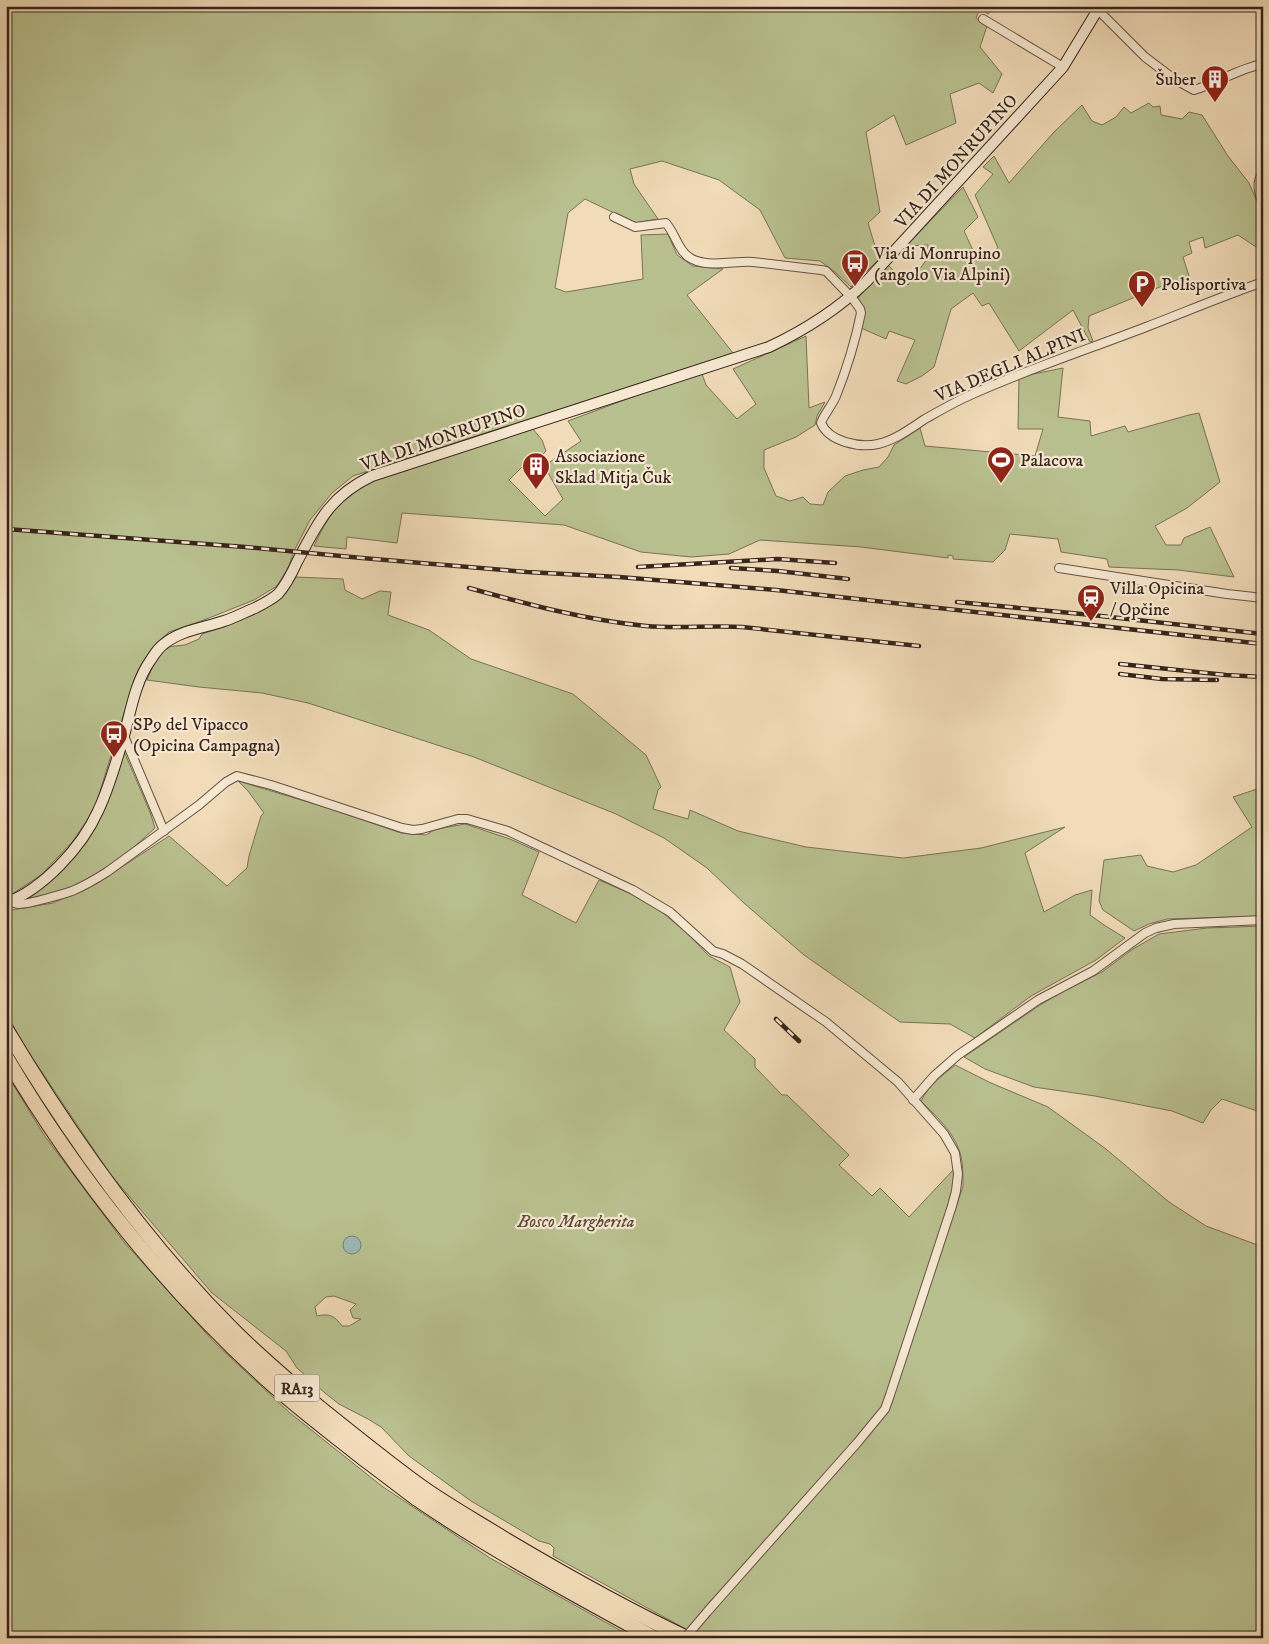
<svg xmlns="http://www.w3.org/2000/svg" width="1269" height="1644" font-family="'IM FELL DW Pica',serif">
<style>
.green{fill:#b9c08f;stroke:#787256;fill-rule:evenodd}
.water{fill:#9cb9b6;stroke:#747d79}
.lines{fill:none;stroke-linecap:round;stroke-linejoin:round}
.minor-casing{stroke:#665244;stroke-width:10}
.secondary-casing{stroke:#37241d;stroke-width:12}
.motorway-casing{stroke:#37241d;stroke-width:16}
.minor{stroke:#f6e8d1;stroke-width:8}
.secondary{stroke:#f6e8d1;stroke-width:10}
.motorway{stroke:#f1dbb8;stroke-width:14}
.rail-casing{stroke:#37241d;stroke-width:4.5}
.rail{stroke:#f6e8d1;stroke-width:2.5;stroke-dasharray:8;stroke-linecap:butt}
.minor-bridge-casing{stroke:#665244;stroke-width:10;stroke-linecap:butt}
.minor-bridge{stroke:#f6e8d1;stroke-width:8}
.labels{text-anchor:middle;stroke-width:4.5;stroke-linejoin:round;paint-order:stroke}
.shield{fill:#f6e8d1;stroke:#705f53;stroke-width:1}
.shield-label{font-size:16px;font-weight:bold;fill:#37241d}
.poi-label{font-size:18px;fill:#37241d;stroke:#f6e8d1;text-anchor:start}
.street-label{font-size:18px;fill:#37241d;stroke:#f6e8d1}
.park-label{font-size:18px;font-style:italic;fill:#584b3a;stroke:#f6e8d1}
</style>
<rect width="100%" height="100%" fill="#f1dbb8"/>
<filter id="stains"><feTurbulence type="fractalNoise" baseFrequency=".004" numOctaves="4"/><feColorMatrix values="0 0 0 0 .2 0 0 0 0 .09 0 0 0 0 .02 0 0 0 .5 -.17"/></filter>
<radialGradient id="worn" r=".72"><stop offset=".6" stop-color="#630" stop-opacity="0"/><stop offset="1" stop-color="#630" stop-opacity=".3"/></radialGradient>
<g class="green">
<polygon points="6,6 992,6 988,14 980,8 976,18 987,26 980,47 1002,74 993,93 979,83 950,94 956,123 906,145 894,115 866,132 880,212 868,223 879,259 851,287 835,272 820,261 785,258 760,210 719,180 662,161 630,169 634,184 658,219 635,223 585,199 568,213 555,288 566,292 643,279 641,235 668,234 677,255 693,266 723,269 687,295 733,353 353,476 332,493 310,520 294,551 289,566 277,586 254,600 204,620 169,632 152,648 135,677 95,808 73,841 41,875 6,898"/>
<polygon points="1149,103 1153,107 1160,106 1161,115 1182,119 1189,112 1202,115 1228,156 1249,183 1263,215 1263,245 1256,247 1238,235 1205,248 1203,237 1189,242 1192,253 1183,257 1193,289 1184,282 1177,280 1089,316 1088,328 1093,341 1090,342 1073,310 1019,351 989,303 982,306 973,293 951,309 934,367 922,376 906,384 897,381 915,340 889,331 886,339 861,328 864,309 858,298 888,265 908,285 927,259 928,245 906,246 963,187 978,217 964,231 978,261 998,248 975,195 993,174 983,167 994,156 1009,183 1054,132 1082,105 1092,121 1102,125 1116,117 1124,107 1131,113"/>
<path d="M 806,336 L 809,408 L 825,402 L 817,416 L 815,425 L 796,437 L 764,450 L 764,468 L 776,496 L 790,501 L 803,497 L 810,504 L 823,505 L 828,492 L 845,476 L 863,470 L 879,467 L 888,457 L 894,445 L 920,428 L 925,446 L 1035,456 L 1043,429 L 1018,429 L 1019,377 L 1063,368 L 1058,417 L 1090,421 L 1091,436 L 1125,426 L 1128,432 L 1189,415 L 1199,413 L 1220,482 L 1187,508 L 1155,526 L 1166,545 L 1181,545 L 1184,538 L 1210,527 L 1234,577 L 1178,570 L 1109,567 L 1107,559 L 1061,552 L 1058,539 L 1010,534 L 1005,550 L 993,562 L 953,559 L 953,556 L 948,555 L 948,558 L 861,547 L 760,540 L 729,554 L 691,557 L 641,552 L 564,525 L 402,513 L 397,543 L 347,537 L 346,549 L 314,546 C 322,528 334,507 350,495 C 356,490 363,486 370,482 L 533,429 L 542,440 L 546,451 L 531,467 L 524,465 L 509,480 L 545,516 L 563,499 L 544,466 L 581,441 L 568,421 L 659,387 L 702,374 L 706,385 L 737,419 L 756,404 L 733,369 Z"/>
<polygon points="296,577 343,579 345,590 362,599 380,591 391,592 388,615 429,630 471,659 573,694 646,755 661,787 658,790 653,809 688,819 690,810 738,831 806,847 903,858 981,848 1065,827 1025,853 1044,912 1075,895 1092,890 1090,915 1104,925 1125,938 1096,960 1031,996 975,1038 950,1024 900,1022 804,955 745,904 707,868 664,838 616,814 474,757 308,703 262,693 199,687 147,680 155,661 165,647 185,645 199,639 202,634 228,625 261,611 277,601 286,592"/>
<polygon points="123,749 150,812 155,828 123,857 106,870 71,889 21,900 75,852"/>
<path d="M 238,781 L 328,808 L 401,833 L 426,835 L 434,830 L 443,828 L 465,824 L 510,839 L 539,852 L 522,895 L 576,923 L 599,880 L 629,893 L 658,909 L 686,932 L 709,956 L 730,967 L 740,1002 L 724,1030 L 755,1059 L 755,1067 L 782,1095 L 787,1095 L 849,1155 L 839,1165 L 872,1196 L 880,1188 L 909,1217 L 954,1169 L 953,1187 L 935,1249 L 882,1406 L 849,1447 L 704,1608 L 710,1614 L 854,1453 L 889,1410 L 963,1186 C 963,1178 963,1170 962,1162 C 959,1137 938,1118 921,1101 C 929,1085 942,1076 955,1065 L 991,1083 L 1048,1107 L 1106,1149 L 1169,1202 L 1206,1226 L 1263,1247 L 1263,1638 L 702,1638 L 553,1556 L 554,1548 L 550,1544 L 539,1541 L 471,1501 L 409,1456 L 381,1427 L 368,1419 L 339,1404 L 325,1393 L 297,1368 L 286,1351 L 212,1293 L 110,1174 L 25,1047 L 6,1013 L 6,911 L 53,903 L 96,884 L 169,836 L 227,886 L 247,868 L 249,856 L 261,816 L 264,813 L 248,791 ZM 334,1296 L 356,1304 L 350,1310 L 353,1318 L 361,1319 L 349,1326 L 342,1326 C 335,1316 329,1313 317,1316 L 315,1307 L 326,1297 Z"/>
<polygon points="1263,787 1263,916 1167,919 1149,924 1134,931 1103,910 1099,901 1104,860 1141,855 1147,866 1173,872 1196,865 1252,827 1233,797"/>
<polygon points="1263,926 1263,1113 1222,1099 1211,1110 1203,1123 1172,1111 1095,1096 1034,1087 985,1069 964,1057 1040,1005 1067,989 1102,972 1133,949 1159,934 1207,928"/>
<polygon points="6,1073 44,1135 124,1242 214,1342 290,1413 383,1487 490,1558 634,1638 6,1638"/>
</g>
<circle class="water" cx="352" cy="1245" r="9"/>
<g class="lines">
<g class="minor-casing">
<g id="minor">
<path d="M 1098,10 L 1145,57 L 1174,79 L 1194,90 C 1217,83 1240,68 1263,64"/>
<polyline points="983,19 1063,67"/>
<path d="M 1263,172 C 1256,182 1258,192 1263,203"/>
<path d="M 614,217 L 635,227 L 666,223 C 674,233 675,240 682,250 C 696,272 733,260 753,262 L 821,270 L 826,271 L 853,299 L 860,309 L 861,313 C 856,338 846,371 836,396 C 833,404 823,416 821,423 C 829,442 860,448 878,444 C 895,440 910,429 925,419 C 941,410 958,400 975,393 C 1031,368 1089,349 1146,327 C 1185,312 1223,296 1263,282"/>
<polyline points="1059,568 1227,594 1263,598"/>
<polyline points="124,736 164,831"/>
<path d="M 11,901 C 14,903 15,904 18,904 C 26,905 63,894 72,891 C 84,886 96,879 107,872 L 199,805 L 226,782 L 237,776 L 271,785 L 402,828 L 413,830 L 422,829 L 458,819 L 467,819 L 508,831 L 633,890 L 670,912 L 713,951 L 723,954 L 742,964 L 826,1022 L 898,1082 L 944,1134 L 955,1153 L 958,1174 L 956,1191 L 952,1206 L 890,1395 L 885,1409 L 857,1443 L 707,1612"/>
<polyline points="913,1100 934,1076 958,1055 1038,1000 1093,971 1145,933 1156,928 1174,924 1263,920"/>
</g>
</g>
<g class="secondary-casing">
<path id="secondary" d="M 6,903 C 43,889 82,847 98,811 C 110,786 117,759 125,732 C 131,709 136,681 150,661 C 154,655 158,648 164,644 C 181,630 204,628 224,621 C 234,618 245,612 255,608 C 263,604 271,600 278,594 C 286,585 292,573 297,562 C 318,522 330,496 372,476 L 769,347 C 805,330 837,310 866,282 L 1063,67 L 1100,6"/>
</g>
<g class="motorway-casing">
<g id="motorway">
<path d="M 6,1029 C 71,1138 144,1241 233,1330 C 261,1358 291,1383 320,1408 C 354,1435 388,1463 423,1488 C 450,1507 479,1523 506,1540 C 565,1575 625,1609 687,1638"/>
<path d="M 6,1057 C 77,1177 170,1294 274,1386 C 303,1412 334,1435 364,1459 C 382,1472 399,1486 417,1499 C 493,1551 574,1594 654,1638"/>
</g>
</g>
<use href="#minor" class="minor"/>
<use href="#secondary" class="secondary"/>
<use href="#motorway" class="motorway"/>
<g class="rail-casing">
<g id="rail">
<polyline points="6,529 245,547 362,558 527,572 619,577 776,590 1263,644"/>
<polyline points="638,567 778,559 835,563"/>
<polyline points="731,568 778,571 848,579"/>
<path d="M 469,588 C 527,604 585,620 646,626 C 678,629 710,625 742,627 L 919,646"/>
<polyline points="957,602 1092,615 1263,634"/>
<polyline points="1120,664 1226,675 1263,677"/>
<polyline points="1120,674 1162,679 1217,680"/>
<polyline points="776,1019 799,1041"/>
</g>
</g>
<use href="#rail" class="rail"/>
<g class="minor-bridge-casing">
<polyline id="minor-bridge" points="685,1638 707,1612"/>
</g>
<use href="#minor-bridge" class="minor-bridge"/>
</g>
<defs>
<g id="building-pin" transform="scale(1.4375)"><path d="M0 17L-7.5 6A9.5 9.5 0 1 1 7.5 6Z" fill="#8f2418" stroke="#f6e8d1"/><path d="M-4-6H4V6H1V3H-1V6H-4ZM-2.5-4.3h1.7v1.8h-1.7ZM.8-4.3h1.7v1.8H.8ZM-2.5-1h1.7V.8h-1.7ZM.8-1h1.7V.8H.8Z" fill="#fff"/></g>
<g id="bus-pin" transform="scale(1.4375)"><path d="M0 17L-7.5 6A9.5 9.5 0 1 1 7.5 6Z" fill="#8f2418" stroke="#f6e8d1"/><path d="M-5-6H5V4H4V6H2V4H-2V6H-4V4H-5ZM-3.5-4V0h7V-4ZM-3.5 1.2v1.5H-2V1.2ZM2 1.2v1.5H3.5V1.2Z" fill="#fff"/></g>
<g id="parking-pin" transform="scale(1.4375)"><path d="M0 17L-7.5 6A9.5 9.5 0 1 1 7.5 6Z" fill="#8f2418" stroke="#f6e8d1"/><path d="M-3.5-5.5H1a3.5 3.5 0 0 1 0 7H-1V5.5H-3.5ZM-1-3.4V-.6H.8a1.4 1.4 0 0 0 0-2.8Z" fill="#fff"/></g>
<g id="stadium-pin" transform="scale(1.4375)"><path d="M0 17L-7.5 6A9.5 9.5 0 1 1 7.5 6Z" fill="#8f2418" stroke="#f6e8d1"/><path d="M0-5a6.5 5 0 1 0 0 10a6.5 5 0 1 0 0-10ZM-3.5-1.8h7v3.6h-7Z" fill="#fff"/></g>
<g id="station-pin" transform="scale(1.4375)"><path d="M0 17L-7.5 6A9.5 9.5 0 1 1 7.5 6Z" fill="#8f2418" stroke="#f6e8d1"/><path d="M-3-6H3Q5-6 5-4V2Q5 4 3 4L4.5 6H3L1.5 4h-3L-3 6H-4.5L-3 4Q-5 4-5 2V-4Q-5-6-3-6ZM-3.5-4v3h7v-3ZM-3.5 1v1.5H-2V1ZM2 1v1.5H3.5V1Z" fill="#fff"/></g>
</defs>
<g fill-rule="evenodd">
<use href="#building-pin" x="1215" y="79"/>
<use href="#bus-pin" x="855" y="263"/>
<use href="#parking-pin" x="1142" y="284"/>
<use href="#stadium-pin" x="1001" y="460"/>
<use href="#building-pin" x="536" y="466"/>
<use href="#station-pin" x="1091" y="598"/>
<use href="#bus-pin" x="114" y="734"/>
</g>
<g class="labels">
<rect class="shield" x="274.5" y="1374.5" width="45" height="27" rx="4"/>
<g class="shield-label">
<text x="297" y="1394">RA13</text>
</g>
<g class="poi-label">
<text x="1196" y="85" text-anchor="end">Šuber</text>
<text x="874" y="259">Via di Monrupino<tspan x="874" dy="21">(angolo Via Alpini)</tspan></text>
<text x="1161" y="290">Polisportiva</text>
<text x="555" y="462">Associazione<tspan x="555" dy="21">Sklad Mitja Čuk</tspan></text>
<text x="1020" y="466">Palacova</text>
<text x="1110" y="594">Villa Opicina<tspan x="1110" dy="21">/ Opčine</tspan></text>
<text x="133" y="730">SP9 del Vipacco<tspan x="133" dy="21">(Opicina Campagna)</tspan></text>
</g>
<g class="street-label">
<text transform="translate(956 161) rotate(-48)" y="6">VIA DI MONRUPINO</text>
<text transform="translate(1010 365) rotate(-23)" y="6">VIA DEGLI ALPINI</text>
<text transform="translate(443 437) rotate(-19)" y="6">VIA DI MONRUPINO</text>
</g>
<g class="park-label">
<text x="576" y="1227">Bosco Margherita</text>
</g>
</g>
<rect width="1269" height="1644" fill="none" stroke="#f1dbb8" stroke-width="25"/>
<rect x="8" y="8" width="1254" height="1629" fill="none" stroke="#37241d" stroke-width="2.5"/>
<rect x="12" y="12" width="1244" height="1619" fill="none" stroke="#37241d"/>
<rect width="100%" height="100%" filter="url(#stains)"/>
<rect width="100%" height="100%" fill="url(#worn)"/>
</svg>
